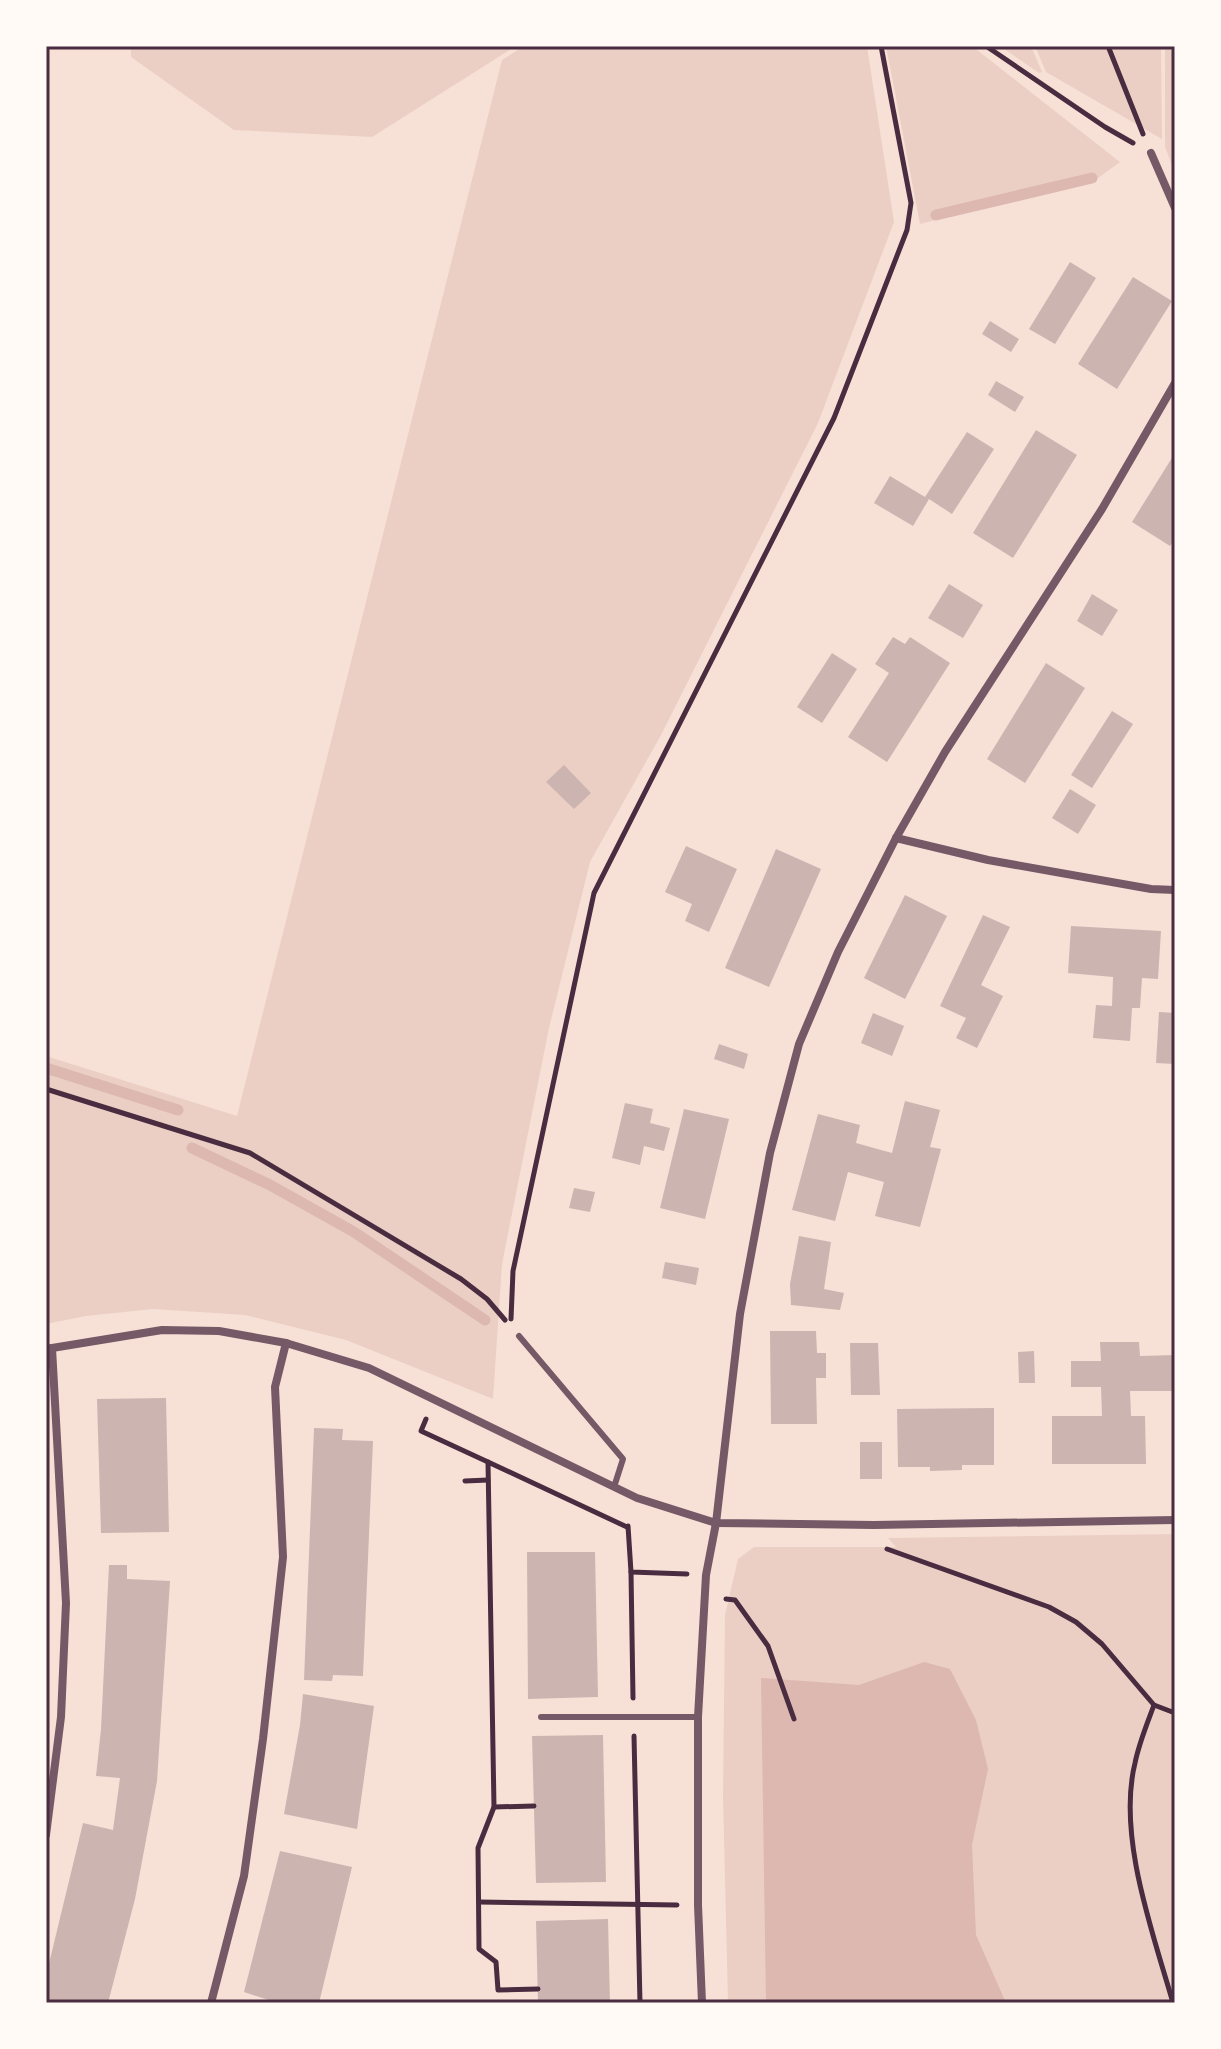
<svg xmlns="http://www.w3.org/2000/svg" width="1221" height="2049" font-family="Commissioner,sans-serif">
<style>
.green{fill:#ebcfc5}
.water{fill:#dcb8b0}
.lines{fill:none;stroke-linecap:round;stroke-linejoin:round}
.stream{stroke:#dcb8b0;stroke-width:11}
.building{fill:#ccb4b1}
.path{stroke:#4a2c40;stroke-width:5}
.service{stroke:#755966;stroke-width:6}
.minor{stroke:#755966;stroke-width:8}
.neatline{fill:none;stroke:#4a2c40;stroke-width:3}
</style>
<rect width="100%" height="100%" fill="#f7e1d7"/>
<g class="green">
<polygon points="131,46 516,46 372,137 234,130 131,57"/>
<polygon points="524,46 867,46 894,222 818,423 661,735 590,862 549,1028 502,1264 493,1399 346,1340 245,1315 153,1309 86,1316 46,1324 46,1056 237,1116 502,60"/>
<polygon points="886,46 972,46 1120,162 1098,178 920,224"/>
<polygon points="1000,46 1031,46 1042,72 1039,73"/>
<polygon points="1035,46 1161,46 1162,139 1046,72"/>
<polygon points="1165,46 1169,46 1175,59 1175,173 1165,147"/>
<polygon points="1175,1534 1175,2003 728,2003 723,1796 725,1615 738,1559 754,1547 896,1547 888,1538"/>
</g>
<polygon class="water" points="924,1662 950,1669 976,1720 988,1769 972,1845 976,1935 1006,2003 766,2003 761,1678 859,1685"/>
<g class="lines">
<g class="stream">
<polyline points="936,215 1092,178"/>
<polyline points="46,1068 178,1110"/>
<polyline points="192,1148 270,1185 354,1232 485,1320"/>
</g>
</g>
<g class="building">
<polygon points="1070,262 1096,278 1055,344 1029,329"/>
<polygon points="1133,277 1172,301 1117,389 1078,364"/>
<polygon points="990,321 1019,339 1011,352 982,334"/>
<polygon points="996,381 1024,397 1015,412 988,395"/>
<polygon points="1036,430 1077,455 1013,558 973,533"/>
<polygon points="967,432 994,449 952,514 929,499 913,526 874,503 890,476 925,497"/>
<polygon points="1175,453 1175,538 1170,546 1132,522"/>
<polygon points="949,584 983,605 963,638 928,618"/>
<polygon points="1092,594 1118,610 1102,636 1077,621"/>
<polygon points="893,637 905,644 910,637 950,663 887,762 848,737 889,673 875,664"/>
<polygon points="832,653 857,669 822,723 797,707"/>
<polygon points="1046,663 1085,688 1025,783 987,759"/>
<polygon points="1112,711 1133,724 1092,788 1071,775"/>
<polygon points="564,765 591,793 574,809 546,782"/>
<polygon points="1070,789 1096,805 1078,834 1052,818"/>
<polygon points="686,846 737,869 709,932 685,921 692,904 665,892"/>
<polygon points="776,849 821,869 769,987 725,968"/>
<polygon points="905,895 947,916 905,999 864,978"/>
<polygon points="983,915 1010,927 981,985 1003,996 977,1048 956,1038 966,1018 940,1006"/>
<polygon points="1071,926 1161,931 1158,979 1142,978 1140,1008 1132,1008 1130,1041 1093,1038 1096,1005 1112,1006 1113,977 1068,973"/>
<polygon points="1159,1012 1175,1013 1175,1064 1156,1063"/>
<polygon points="873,1013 904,1026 892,1056 861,1043"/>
<polygon points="719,1044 748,1054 744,1069 714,1059"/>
<polygon points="905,1101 940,1110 930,1147 941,1149 920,1227 875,1216 884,1182 848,1172 835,1221 792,1210 818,1114 860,1125 856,1143 892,1153"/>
<polygon points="625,1103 653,1109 650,1123 670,1128 664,1151 644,1146 640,1165 612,1158"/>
<polygon points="684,1109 729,1119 705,1219 660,1208"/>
<polygon points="574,1188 595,1192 590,1212 569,1208"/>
<polygon points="799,1236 831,1242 824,1289 844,1293 840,1310 791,1305 790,1284"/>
<polygon points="665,1262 699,1268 696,1285 662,1278"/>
<polygon points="770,1331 816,1331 817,1353 826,1353 826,1378 816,1378 817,1424 771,1424"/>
<polygon points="1100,1342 1139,1342 1140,1356 1175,1355 1175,1391 1130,1391 1131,1416 1145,1416 1146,1464 1052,1464 1052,1416 1102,1416 1101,1387 1071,1387 1071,1361 1101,1361"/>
<polygon points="850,1343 878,1343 880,1395 851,1395"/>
<polygon points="1034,1351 1035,1383 1019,1383 1018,1352"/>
<polygon points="166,1398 169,1532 101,1533 97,1399"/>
<polygon points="994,1408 994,1465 962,1465 962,1470 930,1471 930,1467 898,1467 897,1409"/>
<polygon points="314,1428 343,1429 342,1440 373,1441 363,1676 333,1675 332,1681 304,1680"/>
<rect x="860" y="1442" width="22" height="37"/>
<polygon points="527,1552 595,1552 598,1697 528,1699"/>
<polygon points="109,1565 127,1565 127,1579 170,1581 157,1781 135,1899 108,2003 46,2003 46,1976 83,1823 113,1830 120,1778 96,1776 101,1729"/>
<polygon points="303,1694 374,1706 357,1829 284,1814 300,1725"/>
<polygon points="603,1735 606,1882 536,1883 532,1736"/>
<polygon points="280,1851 352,1867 319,2003 278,2003 244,1992"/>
<polygon points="608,1919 610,2003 538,2003 536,1921"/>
</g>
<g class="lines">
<g class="path">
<polyline points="986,46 1105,127 1133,143"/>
<polyline points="1108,46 1143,134"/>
<polyline points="46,1089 250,1153 461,1279 487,1299 505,1320"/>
<polyline points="511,1319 513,1271 594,893 834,418 907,230 911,203 881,46"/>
<polyline points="426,1419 421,1431 488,1462"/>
<polyline points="465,1481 488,1480"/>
<polyline points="628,1526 631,1572 687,1574"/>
<polyline points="887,1549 1049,1607 1076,1622 1102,1644 1154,1705 1175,1713"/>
<polyline points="631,1572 633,1698"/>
<polyline points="726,1599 735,1600 768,1646 794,1719"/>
<path d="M 1154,1705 C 1147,1724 1139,1743 1135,1763 C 1117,1836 1153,1933 1173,2003"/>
<polyline points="634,1736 640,2003"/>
<polyline points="494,1807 534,1806"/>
<polyline points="479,1902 677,1905"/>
<polyline points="538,1989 498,1990 496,1962 479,1949 478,1848 494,1807 488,1462 627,1527"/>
</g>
<g class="service">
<polyline points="519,1336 623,1459 614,1487"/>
<polyline points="541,1717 698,1717"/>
</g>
<g class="minor">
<polyline points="1151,153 1175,208"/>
<polyline points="896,838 988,860 1151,889 1175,890"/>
<polyline points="46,1349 162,1330 219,1331 286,1343 369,1368 637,1498 716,1523 874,1525 1175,1520"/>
<polyline points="46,1835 61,1717 66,1603 52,1348"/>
<polyline points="211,2003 244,1876 263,1739 283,1557 275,1387 286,1343"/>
<polyline points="702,2003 698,1905 698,1717 706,1575 716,1523 740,1314 770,1153 799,1044 838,952 896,838 945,752 1102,509 1175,383"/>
</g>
</g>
<rect width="1221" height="2049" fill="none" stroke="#fffaf5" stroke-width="96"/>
<rect x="48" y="48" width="1125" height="1953" class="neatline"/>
</svg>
